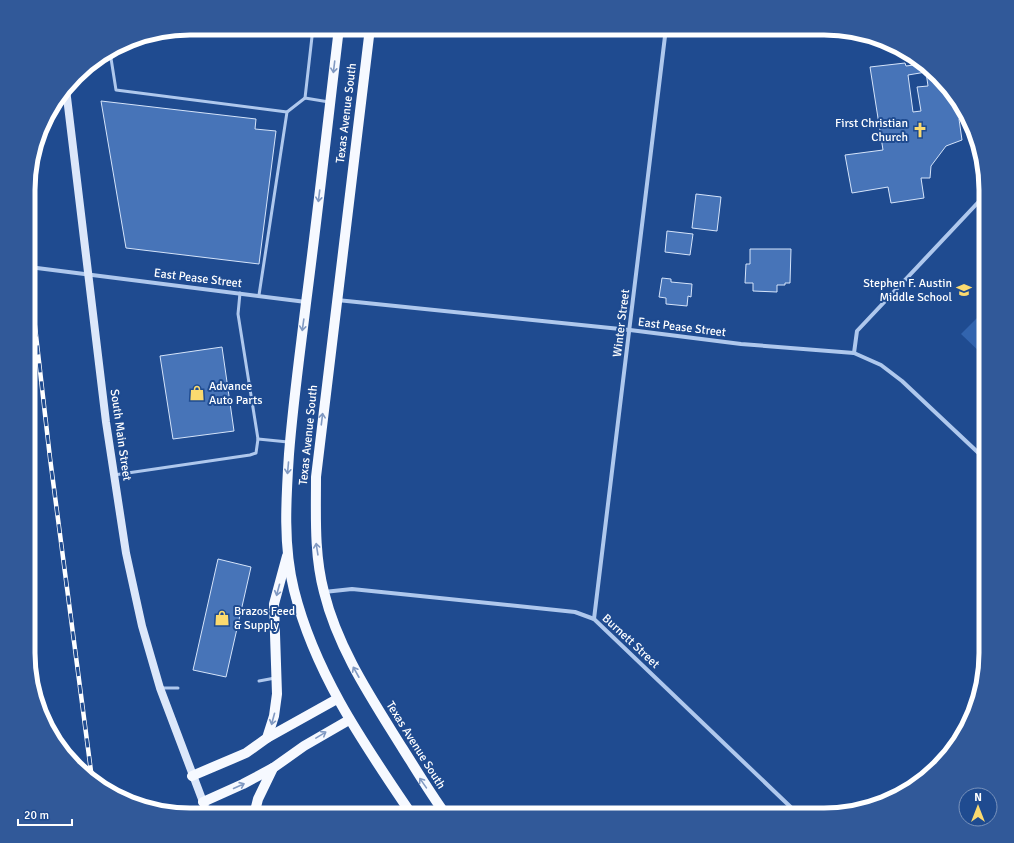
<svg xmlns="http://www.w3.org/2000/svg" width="1014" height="843" font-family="Signika,sans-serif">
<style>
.green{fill:#3264ae}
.building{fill:#4774b8;stroke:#d5e4fa;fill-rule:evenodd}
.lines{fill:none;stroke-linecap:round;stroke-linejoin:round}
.lane{stroke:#afc8ed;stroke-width:3}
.street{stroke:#afc8ed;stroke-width:4}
.secondary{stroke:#dce7fa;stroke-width:8}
.primary{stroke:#f6f9ff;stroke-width:10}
.rail-casing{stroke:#fff;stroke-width:4.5}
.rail{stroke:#1f4b90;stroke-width:3;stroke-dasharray:9;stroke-linecap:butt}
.oneway{stroke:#8099c2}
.labels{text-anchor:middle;stroke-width:4;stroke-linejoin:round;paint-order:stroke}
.street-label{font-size:12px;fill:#fff;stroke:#1f4b90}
.poi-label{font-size:12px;fill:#fff;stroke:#1f4b90;text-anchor:end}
.rim{fill:none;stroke:#fff;stroke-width:5}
</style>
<rect width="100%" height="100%" fill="#1f4b90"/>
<polygon class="green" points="986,309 986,358 961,334"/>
<g class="building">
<path d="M 905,63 L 906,66 L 922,64 L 938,75 L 939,84 L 944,84 L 967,118 L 959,119 L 962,140 L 946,146 L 931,166 L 930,178 L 921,178 L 924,198 L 891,203 L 888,187 L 852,193 L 845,155 L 883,150 L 870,67 ZM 926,72 L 928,86 L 917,87 L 921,111 L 913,112 L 908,75 Z"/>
<polygon points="101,101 256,119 255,129 276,131 259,264 126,248"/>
<polygon points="696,194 721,197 717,231 692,228"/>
<polygon points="667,231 693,234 690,255 665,252"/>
<polygon points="750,249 791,249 790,283 785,283 785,285 777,285 777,292 753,291 753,283 745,283 746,264 750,264"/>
<polygon points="662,278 671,279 671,282 692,284 691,297 688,296 687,306 666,304 666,298 659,297"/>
<polygon points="222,347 234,431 173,439 160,356"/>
<polygon points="218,559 251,567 226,677 193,670"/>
</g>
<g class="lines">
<g class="lane">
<polyline points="110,52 116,90 287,112"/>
<polyline points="305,98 313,28"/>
<polyline points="259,295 287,112 305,98 329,102"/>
<polyline points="258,439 288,442"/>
<polyline points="114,475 250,455 256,453 258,439 238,314 240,293"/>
<polyline points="259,681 275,678"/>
<polyline points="161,688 178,688"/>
</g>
<g class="street">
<polyline points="29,267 306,302"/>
<polyline points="337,300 630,330 741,344 854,353 881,365 902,381 986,460"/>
<polyline points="854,353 857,331 986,194"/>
<polyline points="324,592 352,589 575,612 594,619 799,815"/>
<polyline points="594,619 666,28"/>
</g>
<polyline class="secondary" points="66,89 106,422 126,553 142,626 160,688 208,815"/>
<g class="primary">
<path d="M 339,28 C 328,120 318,211 306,303 C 300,353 293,403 289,454 C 286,499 283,546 294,590 C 315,674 364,744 412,815"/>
<path d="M 370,28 L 316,477 C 316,516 314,554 324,592 C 338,649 372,699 403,749 C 417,771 430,793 446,815"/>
<polyline points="267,738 337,699"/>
<polyline points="192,776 246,753 267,738 274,716 277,694 274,604 287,556"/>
<polyline points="203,802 243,784 273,768"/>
<polyline points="254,815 258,799 273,768 304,746 349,720"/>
</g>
<g class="rail-casing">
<polyline id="rail" points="29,274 50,458 92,779"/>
</g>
<use href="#rail" class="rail"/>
</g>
<defs><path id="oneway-shaft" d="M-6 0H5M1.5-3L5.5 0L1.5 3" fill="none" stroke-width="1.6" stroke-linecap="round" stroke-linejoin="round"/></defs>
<g class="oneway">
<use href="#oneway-shaft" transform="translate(334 67) rotate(97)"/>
<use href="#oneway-shaft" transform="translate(319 196) rotate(97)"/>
<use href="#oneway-shaft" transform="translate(303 325) rotate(98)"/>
<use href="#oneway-shaft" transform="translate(322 419) rotate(-83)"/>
<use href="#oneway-shaft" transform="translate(288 468) rotate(95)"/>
<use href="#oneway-shaft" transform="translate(317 549) rotate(-99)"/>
<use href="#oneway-shaft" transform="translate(278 590) rotate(105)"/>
<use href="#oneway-shaft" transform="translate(356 672) rotate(-119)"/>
<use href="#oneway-shaft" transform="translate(273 719) rotate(105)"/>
<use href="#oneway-shaft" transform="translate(321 735) rotate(-31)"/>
<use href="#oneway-shaft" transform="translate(423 783) rotate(-125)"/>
<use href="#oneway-shaft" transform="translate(239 786) rotate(-24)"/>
</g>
<defs>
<g id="church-bare" transform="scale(1.2)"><path d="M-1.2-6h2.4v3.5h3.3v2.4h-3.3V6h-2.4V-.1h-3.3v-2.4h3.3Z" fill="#fbda6f" stroke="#1f4b90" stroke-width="2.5" paint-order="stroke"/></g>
<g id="school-bare" transform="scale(1.2)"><path d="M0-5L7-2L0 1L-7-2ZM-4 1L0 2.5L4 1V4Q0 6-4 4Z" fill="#fbda6f" stroke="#1f4b90" stroke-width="2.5" paint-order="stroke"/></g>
<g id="shop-bare" transform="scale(1.2)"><path d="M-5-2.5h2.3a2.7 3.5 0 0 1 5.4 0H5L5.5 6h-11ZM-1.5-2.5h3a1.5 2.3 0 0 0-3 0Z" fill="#fbda6f" stroke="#1f4b90" stroke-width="2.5" paint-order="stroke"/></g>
</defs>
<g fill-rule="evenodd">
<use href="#church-bare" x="920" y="130"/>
<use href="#school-bare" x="964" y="290"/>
<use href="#shop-bare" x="197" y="393"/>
<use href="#shop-bare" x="222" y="618"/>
</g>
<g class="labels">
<g class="street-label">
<text transform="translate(346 113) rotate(-83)" y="4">Texas Avenue South</text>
<text transform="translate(198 278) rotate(7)" y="4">East Pease Street</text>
<text transform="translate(621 323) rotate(-83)" y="4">Winter Street</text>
<text transform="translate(682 327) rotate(7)" y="4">East Pease Street</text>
<text transform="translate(121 435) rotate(82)" y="4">South Main Street</text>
<text transform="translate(308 435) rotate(-84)" y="4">Texas Avenue South</text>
<text transform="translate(631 641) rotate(43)" y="4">Burnett Street</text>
<text transform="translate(416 745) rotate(58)" y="4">Texas Avenue South</text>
</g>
<g class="poi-label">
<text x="908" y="127">First Christian<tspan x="908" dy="14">Church</tspan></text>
<text x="952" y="287">Stephen F. Austin<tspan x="952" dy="14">Middle School</tspan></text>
<text x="209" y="390" text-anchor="start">Advance<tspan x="209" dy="14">Auto Parts</tspan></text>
<text x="234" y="615" text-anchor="start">Brazos Feed<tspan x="234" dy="14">&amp; Supply</tspan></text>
</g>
</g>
<path d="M0 0H1014V843H0ZM190 35H824A155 155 0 0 1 979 190V653A155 155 0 0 1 824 808H190A155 155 0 0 1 35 653V190A155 155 0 0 1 190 35Z" fill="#315999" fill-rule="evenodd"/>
<path class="rim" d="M190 35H824A155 155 0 0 1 979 190V653A155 155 0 0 1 824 808H190A155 155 0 0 1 35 653V190A155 155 0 0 1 190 35Z"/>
<g transform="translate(978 807)"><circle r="19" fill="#1f4b90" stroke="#7993bc"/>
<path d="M0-3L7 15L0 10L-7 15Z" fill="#fbda6f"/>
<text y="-6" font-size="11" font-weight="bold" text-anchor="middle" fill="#ffffff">N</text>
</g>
<path d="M18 819v6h54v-6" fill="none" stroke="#ffffff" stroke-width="2"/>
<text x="24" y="819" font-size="12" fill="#ffffff" stroke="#1f4b90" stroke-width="3" paint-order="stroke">20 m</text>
</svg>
